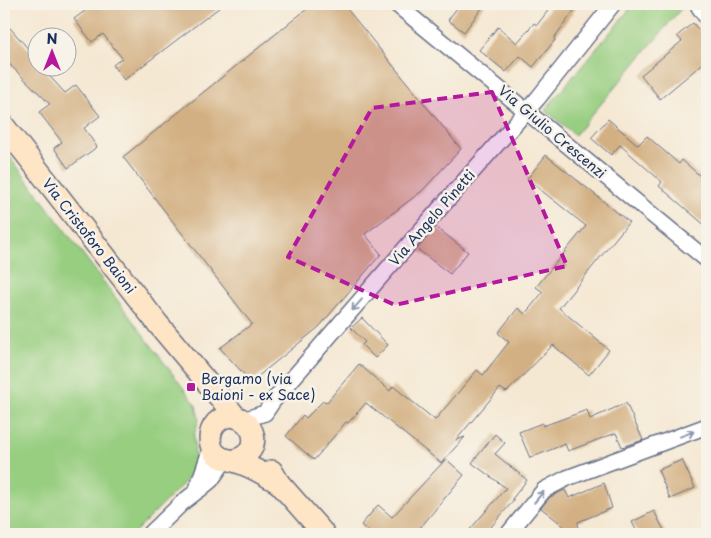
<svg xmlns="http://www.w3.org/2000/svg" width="711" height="538" font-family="'Playpen Sans',sans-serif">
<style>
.green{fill:#97ce80;stroke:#597e6f}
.building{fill:#d3b083}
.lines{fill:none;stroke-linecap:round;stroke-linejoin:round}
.street-casing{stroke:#677087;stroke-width:18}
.secondary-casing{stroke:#677087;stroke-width:24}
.street{stroke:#fff;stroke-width:15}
.secondary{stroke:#fee5c5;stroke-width:21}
.oneway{stroke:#8d97ae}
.marked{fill:#b5179e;fill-opacity:0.2;stroke:#b5179e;stroke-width:4;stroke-dasharray:10 6;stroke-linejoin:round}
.poi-dot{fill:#b5179e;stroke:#f7f3e8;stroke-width:2}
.labels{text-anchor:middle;stroke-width:5;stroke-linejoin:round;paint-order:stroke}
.street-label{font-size:14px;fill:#1b2f5e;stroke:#f7f3e8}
.poi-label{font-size:14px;fill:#1b2f5e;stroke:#f7f3e8;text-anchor:start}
</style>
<rect width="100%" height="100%" fill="#f7f3e8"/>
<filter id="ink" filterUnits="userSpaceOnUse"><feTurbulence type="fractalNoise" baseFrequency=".02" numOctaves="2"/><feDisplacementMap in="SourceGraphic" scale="10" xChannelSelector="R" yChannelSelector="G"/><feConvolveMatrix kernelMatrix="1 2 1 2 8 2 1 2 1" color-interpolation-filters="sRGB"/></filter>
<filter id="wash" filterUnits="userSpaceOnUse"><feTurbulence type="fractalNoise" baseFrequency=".0096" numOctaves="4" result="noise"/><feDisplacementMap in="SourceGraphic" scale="20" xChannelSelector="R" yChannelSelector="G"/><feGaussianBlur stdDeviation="1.12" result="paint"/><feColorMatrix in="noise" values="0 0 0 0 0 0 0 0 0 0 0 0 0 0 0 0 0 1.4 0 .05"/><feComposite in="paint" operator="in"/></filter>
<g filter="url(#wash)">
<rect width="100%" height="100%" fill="#f5e8d3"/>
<g class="green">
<polygon points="634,4 685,4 575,135 545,110"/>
<polygon points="4,149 196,405 199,419 194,436 195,460 188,479 133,534 4,534"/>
</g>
<g id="blocks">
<g class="building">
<polygon points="94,4 224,4 124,80 113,65 122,58 103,34 92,42 74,19"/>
<polygon points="313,4 343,4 461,149 422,191 365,234 381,254 319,327 251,382 220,348 252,324 123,157"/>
<polygon points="460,4 485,4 464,32 448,20"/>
<polygon points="553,4 579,4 554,38 555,40 533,67 520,56 506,72 479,50 498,27 517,43 534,23 537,25"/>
<polygon points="4,21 38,60 38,68 42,68 65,93 76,85 100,116 84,128 97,147 68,168 54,148 62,142 39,112 50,104 4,59"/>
<polygon points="693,23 707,40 707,60 660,99 641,75 682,41 677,36"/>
<polygon points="608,119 638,145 647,136 679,164 682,160 707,182 707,227 659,186 662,182 620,145 611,155 591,138"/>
<polygon points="546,155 629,222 559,308 609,350 589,375 553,345 509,390 506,392 500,388 456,440 465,437 441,463 366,403 348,423 346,422 314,460 286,436 303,415 306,418 323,401 327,402 359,364 390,391 393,386 435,420 477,370 483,375 509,342 498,333 518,308 525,314 543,292 536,287 586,226 527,179"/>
<polygon points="436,227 468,252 450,274 417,249"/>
<polygon points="362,318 388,345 375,358 362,345 365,342 351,328"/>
<polygon points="626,403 643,440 622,447 616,433 568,451 565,444 530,458 519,432 542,423 543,426 587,410 590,419"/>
<polygon points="495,434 505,443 495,454 527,480 512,499 514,500 485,534 466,534 506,488 472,463"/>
<polygon points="446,459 464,475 415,534 371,534 361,525 378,505 392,517"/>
<polygon points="682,460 695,488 670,499 658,470"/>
<polygon points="604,483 612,508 578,522 579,534 574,534 541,508 550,497 565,490 569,498"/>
<polygon points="654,511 666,534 638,534 632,522"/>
</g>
</g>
</g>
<g filter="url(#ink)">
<use href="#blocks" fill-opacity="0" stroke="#677087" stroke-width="1"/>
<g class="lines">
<g class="street-casing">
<g id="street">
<polyline points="396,4 707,260"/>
<polyline points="699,7 707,18"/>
<polyline points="243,420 265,413 273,401 442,206 538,98 613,4"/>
<polyline points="199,490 211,480 225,460"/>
<polyline points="150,534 183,502 196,492 211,448"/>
<polyline points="508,534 544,490 567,478 707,426"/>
</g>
</g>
<g class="secondary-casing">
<g id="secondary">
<polyline points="4,126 158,324 236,417"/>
<path d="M 234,461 C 237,459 242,458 244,456 C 270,439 238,401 216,423 C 210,430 209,437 211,445 C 212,450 215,454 220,457 C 225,460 229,459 234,461 C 250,465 265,475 279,483"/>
<polyline points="272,471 279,483 324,534"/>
</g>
</g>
<use href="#street" class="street"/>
<use href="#secondary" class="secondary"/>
</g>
<defs><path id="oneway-shaft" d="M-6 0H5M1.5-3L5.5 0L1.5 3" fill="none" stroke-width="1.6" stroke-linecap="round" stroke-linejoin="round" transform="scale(1.25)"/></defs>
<g class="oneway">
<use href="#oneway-shaft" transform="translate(357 305) rotate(131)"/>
<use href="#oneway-shaft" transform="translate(687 434) rotate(-20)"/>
<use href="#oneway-shaft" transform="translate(539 497) rotate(-50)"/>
</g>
</g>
<path class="marked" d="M 492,92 L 567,266 L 395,305 L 288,257 L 372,108 Z"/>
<rect class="poi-dot" x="186" y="382" width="10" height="10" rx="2.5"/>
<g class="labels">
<g class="street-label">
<text transform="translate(552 132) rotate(40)" y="5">Via Giulio Crescenzi</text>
<text transform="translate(432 218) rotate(-49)" y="5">Via Angelo Pinetti</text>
<text transform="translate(89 236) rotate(52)" y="5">Via Cristoforo Baioni</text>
</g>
<g class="poi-label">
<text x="201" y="384">Bergamo (via<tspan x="201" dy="16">Baioni - ex Sace)</tspan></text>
</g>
</g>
<rect width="711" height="538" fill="none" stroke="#f7f3e8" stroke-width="20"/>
<g transform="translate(52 52)"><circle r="24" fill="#f7f3e8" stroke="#9fa5b1"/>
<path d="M0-4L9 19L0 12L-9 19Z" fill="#b5179e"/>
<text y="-8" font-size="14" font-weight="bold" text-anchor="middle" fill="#1b2f5e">N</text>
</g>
</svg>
